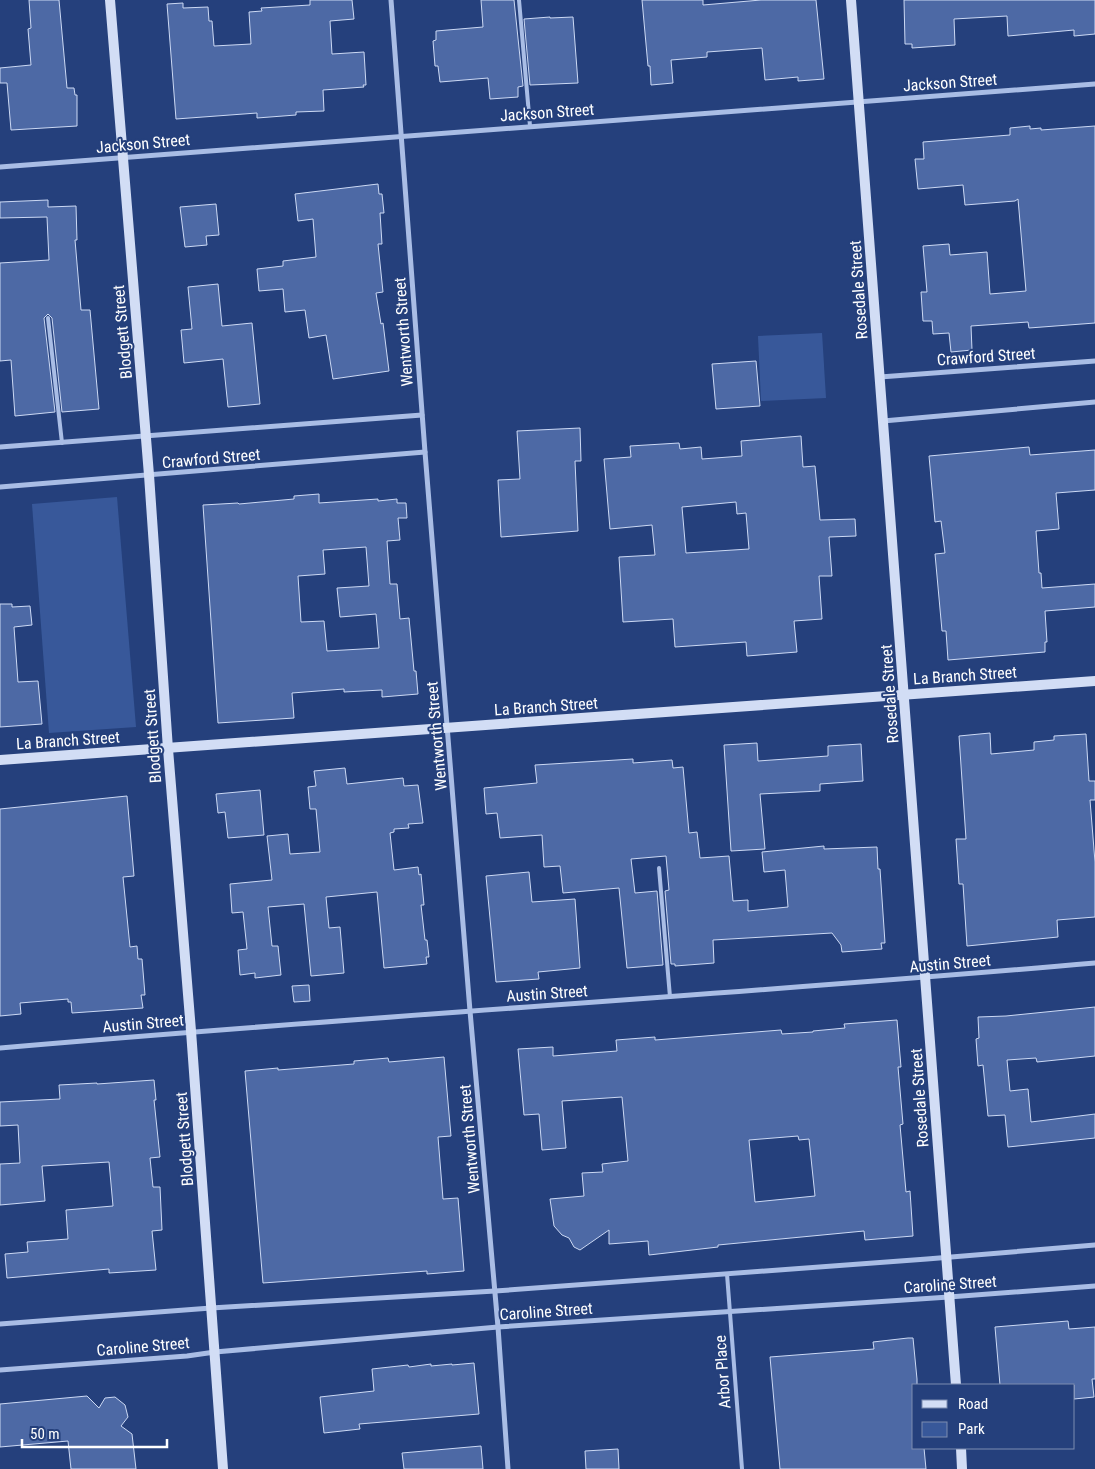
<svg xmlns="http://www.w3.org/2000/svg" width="1095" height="1469" font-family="'Roboto Condensed',sans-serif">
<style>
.green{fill:#38589a}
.building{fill:#4d69a5;stroke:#ccd9f4;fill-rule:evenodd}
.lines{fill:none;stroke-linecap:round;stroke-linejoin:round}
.lane{stroke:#a9bde5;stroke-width:4}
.street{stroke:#a9bde5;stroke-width:5}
.secondary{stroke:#d2ddf5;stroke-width:10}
.labels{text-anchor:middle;stroke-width:4;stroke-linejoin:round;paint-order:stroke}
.street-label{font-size:16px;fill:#fff;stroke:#25407c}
</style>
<rect width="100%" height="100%" fill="#25407c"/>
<g class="green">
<polygon points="822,333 826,398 761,401 758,336"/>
<polygon points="117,497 136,727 49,733 32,504"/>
</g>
<g class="building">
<polygon points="29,0 59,0 67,88 74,88 75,95 77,95 77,126 11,130 7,83 0,83 0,68 31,65 28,29 31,28"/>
<polygon points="310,0 352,0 354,19 330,21 332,54 364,52 366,85 363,85 364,87 323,90 324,111 296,112 296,115 257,118 257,113 176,119 167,4 183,3 183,8 208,7 209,21 212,21 214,46 251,44 249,12 262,11 261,8 310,5"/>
<polygon points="481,0 514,0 523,86 518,87 518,97 490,99 488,78 440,82 438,66 435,66 433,41 436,40 436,31 483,27"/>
<polygon points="642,0 703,0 703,5 761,0 816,0 824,79 798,81 798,77 765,80 762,48 707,52 707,57 671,60 673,83 651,85 650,66 648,66"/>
<polygon points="904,0 1095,0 1095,34 1074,36 1074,30 1008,36 1007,16 954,19 955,45 912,48 912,44 905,44"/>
<polygon points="550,17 550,18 573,17 578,83 530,85 524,19"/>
<polygon points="1030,126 1030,129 1041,128 1041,130 1095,126 1095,323 1029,328 1028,322 971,326 972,350 951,352 949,333 933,334 932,321 923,321 921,292 927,292 923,246 949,244 950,255 987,252 990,294 1026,291 1018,199 1015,201 965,205 963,185 918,189 915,159 924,159 923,142 1010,135 1010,128"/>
<polygon points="378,184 379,194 382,194 384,213 380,213 382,244 378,244 383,292 376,293 381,324 383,323 389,371 333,379 326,335 309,338 305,310 285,312 283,289 259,291 257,269 283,266 283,261 316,257 313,219 298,221 295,194"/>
<polygon points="48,200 48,207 76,206 77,240 75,240 81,310 90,310 99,409 62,412 52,318 48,314 44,318 55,412 15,416 11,360 0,361 0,263 49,260 47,217 0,218 0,202"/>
<polygon points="216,204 219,235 206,236 207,245 185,247 180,207"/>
<polygon points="218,284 222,326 252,323 260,404 228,407 223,359 184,363 181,330 192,329 188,287"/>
<polygon points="756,361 760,406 716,409 712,364"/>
<polygon points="580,428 581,461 575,461 578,531 501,537 498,480 520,479 517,431"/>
<path d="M 801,436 L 803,467 L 815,466 L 820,520 L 855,519 L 856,536 L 829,537 L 832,576 L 819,576 L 822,619 L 794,621 L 797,652 L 747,656 L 746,642 L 675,647 L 673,619 L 623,622 L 619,557 L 655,555 L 652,525 L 610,529 L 604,459 L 631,457 L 630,446 L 679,443 L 680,449 L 701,447 L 702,459 L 742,456 L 741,441 ZM 736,502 L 737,514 L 746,513 L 749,549 L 686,553 L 682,507 Z"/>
<polygon points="1029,447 1030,455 1095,450 1095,490 1056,493 1059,529 1036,531 1039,573 1041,573 1042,588 1095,584 1095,607 1045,611 1047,642 1045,642 1045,652 948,660 946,631 942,631 935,554 945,553 941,521 935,522 929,456"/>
<path d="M 319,494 L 319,503 L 378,499 L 378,501 L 397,499 L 397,503 L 406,503 L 407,518 L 398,518 L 400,540 L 387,541 L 390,584 L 397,584 L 400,619 L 409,618 L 414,671 L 416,671 L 418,694 L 382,697 L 382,690 L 344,692 L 344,689 L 292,693 L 294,718 L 218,723 L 203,505 L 238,503 L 239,504 L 294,499 L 294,496 ZM 366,547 L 369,586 L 337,588 L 340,617 L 376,614 L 379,648 L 327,651 L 324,621 L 301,622 L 298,576 L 325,574 L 323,550 Z"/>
<polygon points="0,604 12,604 12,607 30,606 32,625 14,627 18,682 38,681 42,724 0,727"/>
<polygon points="990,733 991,754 1034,750 1034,742 1054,740 1054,736 1086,734 1089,781 1095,781 1095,800 1090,800 1095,862 1095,917 1057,920 1058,937 967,946 963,884 959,884 956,839 966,839 959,736"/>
<polygon points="757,743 758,761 828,756 828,746 861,744 863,781 820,784 820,791 760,794 765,849 731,851 724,745"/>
<polygon points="633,759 633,763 672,760 673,768 683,767 689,833 697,832 700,858 729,856 733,901 748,900 748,911 788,907 785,870 764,872 762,852 824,846 824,849 877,847 878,869 880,869 885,943 881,943 882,949 842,952 841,945 832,933 713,940 714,963 675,966 675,964 671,964 665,891 669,890 666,856 631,859 635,893 657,891 663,965 627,968 619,888 563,893 560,866 544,867 542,835 500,838 497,813 486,814 484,788 537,783 535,765"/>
<polygon points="345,768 347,784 403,778 404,786 418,785 423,823 408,824 409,828 394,829 394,832 390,833 394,870 418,867 419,875 421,874 424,905 421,905 425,940 427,940 429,957 426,957 427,964 384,968 377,892 326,897 329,928 340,927 344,973 311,976 304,904 268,907 272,946 278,946 281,975 255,978 255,973 240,975 238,950 247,949 243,912 232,913 230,884 272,880 267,836 288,834 290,854 320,852 316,809 310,809 308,787 316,786 314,771"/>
<polygon points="260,790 264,835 228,838 225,812 218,813 216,794"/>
<polygon points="127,796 134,876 123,877 130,947 137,946 138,959 142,959 145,995 141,995 143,1008 72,1013 71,1002 68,1002 68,999 20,1003 21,1014 0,1016 0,809"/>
<polygon points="529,872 532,902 575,899 580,968 538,972 539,979 496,982 486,876"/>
<polygon points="309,985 310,1001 294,1002 292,986"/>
<polygon points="1095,1007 1095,1056 1037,1062 1036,1058 1007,1060 1010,1091 1028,1089 1031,1122 1095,1114 1095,1138 1008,1147 1005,1115 988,1116 983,1065 978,1066 976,1039 979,1038 978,1017 1006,1016"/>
<path d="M 897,1020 L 901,1067 L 898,1067 L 903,1124 L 900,1125 L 906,1192 L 910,1191 L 913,1236 L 865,1240 L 864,1231 L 718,1245 L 718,1247 L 649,1255 L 648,1241 L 609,1244 L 609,1230 L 580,1250 L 574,1247 L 569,1238 L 562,1235 L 554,1226 L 550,1199 L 584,1196 L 582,1173 L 603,1172 L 602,1164 L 628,1161 L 622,1097 L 562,1101 L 566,1148 L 542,1150 L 539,1114 L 524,1115 L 518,1049 L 553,1047 L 553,1056 L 617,1051 L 616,1040 L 655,1037 L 655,1040 L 781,1030 L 782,1034 L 813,1032 L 813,1031 L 845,1028 L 844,1024 ZM 798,1136 L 799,1140 L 809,1139 L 815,1196 L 755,1202 L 749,1140 Z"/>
<polygon points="444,1057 451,1136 438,1137 443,1199 458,1198 464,1271 427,1274 427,1271 263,1283 245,1071 278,1068 278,1070 354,1064 354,1061 388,1058 389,1062"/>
<polygon points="154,1080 156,1100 154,1100 160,1157 150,1158 153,1187 160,1187 162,1230 152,1231 156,1270 109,1273 109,1269 7,1278 5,1254 28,1252 27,1242 68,1239 66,1210 113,1206 109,1162 42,1166 45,1201 0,1205 0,1164 20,1163 18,1125 0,1126 0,1102 60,1099 59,1085 97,1083 97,1084"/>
<polygon points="1068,1321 1069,1329 1095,1327 1095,1379 1092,1379 1094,1397 1074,1399 1074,1385 1000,1385 995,1327"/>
<polygon points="908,1338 913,1338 917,1379 917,1385 914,1385 914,1448 924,1448 926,1469 780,1469 770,1357 874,1349 873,1342"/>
<polygon points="474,1363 479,1414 359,1424 360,1429 324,1433 320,1397 374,1391 372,1369 408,1365 409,1367 431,1364 431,1366 452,1364 452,1365"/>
<polygon points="87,1396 99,1408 105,1398 115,1397 125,1405 128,1417 121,1426 132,1434 136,1469 71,1469 68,1441 0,1447 0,1404"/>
<polygon points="481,1446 483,1469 404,1469 402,1453"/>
<polygon points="618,1449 619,1469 586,1469 585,1451"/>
</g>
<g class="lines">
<g class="lane">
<polyline points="519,0 530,126"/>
<polyline points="48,318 62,443"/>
<polyline points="659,868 670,997"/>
<polyline points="727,1274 742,1469"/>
</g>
<g class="street">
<polyline points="391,0 425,452 470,1011 498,1327 508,1469"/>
<polyline points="0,167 1095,84"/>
<polyline points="880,377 1095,361"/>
<polyline points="883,421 1095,402"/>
<polyline points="0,447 422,415"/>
<polyline points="0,487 425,452"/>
<path d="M 0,1048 C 365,1016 730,995 1095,963"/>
<polyline points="0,1324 211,1308 495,1291 927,1259 1095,1245"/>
<polyline points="0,1370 187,1356 215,1352 498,1327 949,1297 1095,1286"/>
</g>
<g class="secondary">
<polyline points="110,0 149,475 168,749 191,1031 223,1469"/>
<polyline points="851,0 956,1385"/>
<polyline points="0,760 1095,681"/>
<polyline points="961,1448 962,1469"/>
</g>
</g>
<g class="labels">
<g class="street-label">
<text transform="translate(950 82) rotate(-4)" y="6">Jackson Street</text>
<text transform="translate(547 112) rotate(-4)" y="6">Jackson Street</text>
<text transform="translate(143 143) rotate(-5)" y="6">Jackson Street</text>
<text transform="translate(858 290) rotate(-94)" y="6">Rosedale Street</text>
<text transform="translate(122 332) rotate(-95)" y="6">Blodgett Street</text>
<text transform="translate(403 332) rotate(-94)" y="6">Wentworth Street</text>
<text transform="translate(986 356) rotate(-4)" y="6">Crawford Street</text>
<text transform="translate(211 458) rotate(-5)" y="6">Crawford Street</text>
<text transform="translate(965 675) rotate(-4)" y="6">La Branch Street</text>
<text transform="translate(889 694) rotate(-94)" y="6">Rosedale Street</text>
<text transform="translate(546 706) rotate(-4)" y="6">La Branch Street</text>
<text transform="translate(152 736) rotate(-94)" y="6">Blodgett Street</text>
<text transform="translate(436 736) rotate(-95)" y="6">Wentworth Street</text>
<text transform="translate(68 740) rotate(-4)" y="6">La Branch Street</text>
<text transform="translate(950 963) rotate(-5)" y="6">Austin Street</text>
<text transform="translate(547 993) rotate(-4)" y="6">Austin Street</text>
<text transform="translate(143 1023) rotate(-5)" y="6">Austin Street</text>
<text transform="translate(919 1098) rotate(-94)" y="6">Rosedale Street</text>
<text transform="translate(184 1139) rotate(-94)" y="6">Blodgett Street</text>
<text transform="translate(469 1139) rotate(-95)" y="6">Wentworth Street</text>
<text transform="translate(950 1284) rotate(-4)" y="6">Caroline Street</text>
<text transform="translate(546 1311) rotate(-4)" y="6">Caroline Street</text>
<text transform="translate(143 1346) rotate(-5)" y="6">Caroline Street</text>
<text transform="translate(722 1372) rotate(-94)" y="6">Arbor Place</text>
</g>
</g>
<rect x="912" y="1384" width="162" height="65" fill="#25407c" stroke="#7c8cb0"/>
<rect x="922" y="1400" width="25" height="8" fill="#d2ddf5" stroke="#7c8cb0"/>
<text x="958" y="1409" font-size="15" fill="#ffffff">Road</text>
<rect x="922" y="1422" width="25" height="15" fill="#38589a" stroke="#7c8cb0"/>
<text x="958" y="1434" font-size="15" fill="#ffffff">Park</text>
<path d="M22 1439v8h145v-8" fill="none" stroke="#ffffff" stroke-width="2.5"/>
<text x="30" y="1439" font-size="15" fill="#ffffff" stroke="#25407c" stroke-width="4" paint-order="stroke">50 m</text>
</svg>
